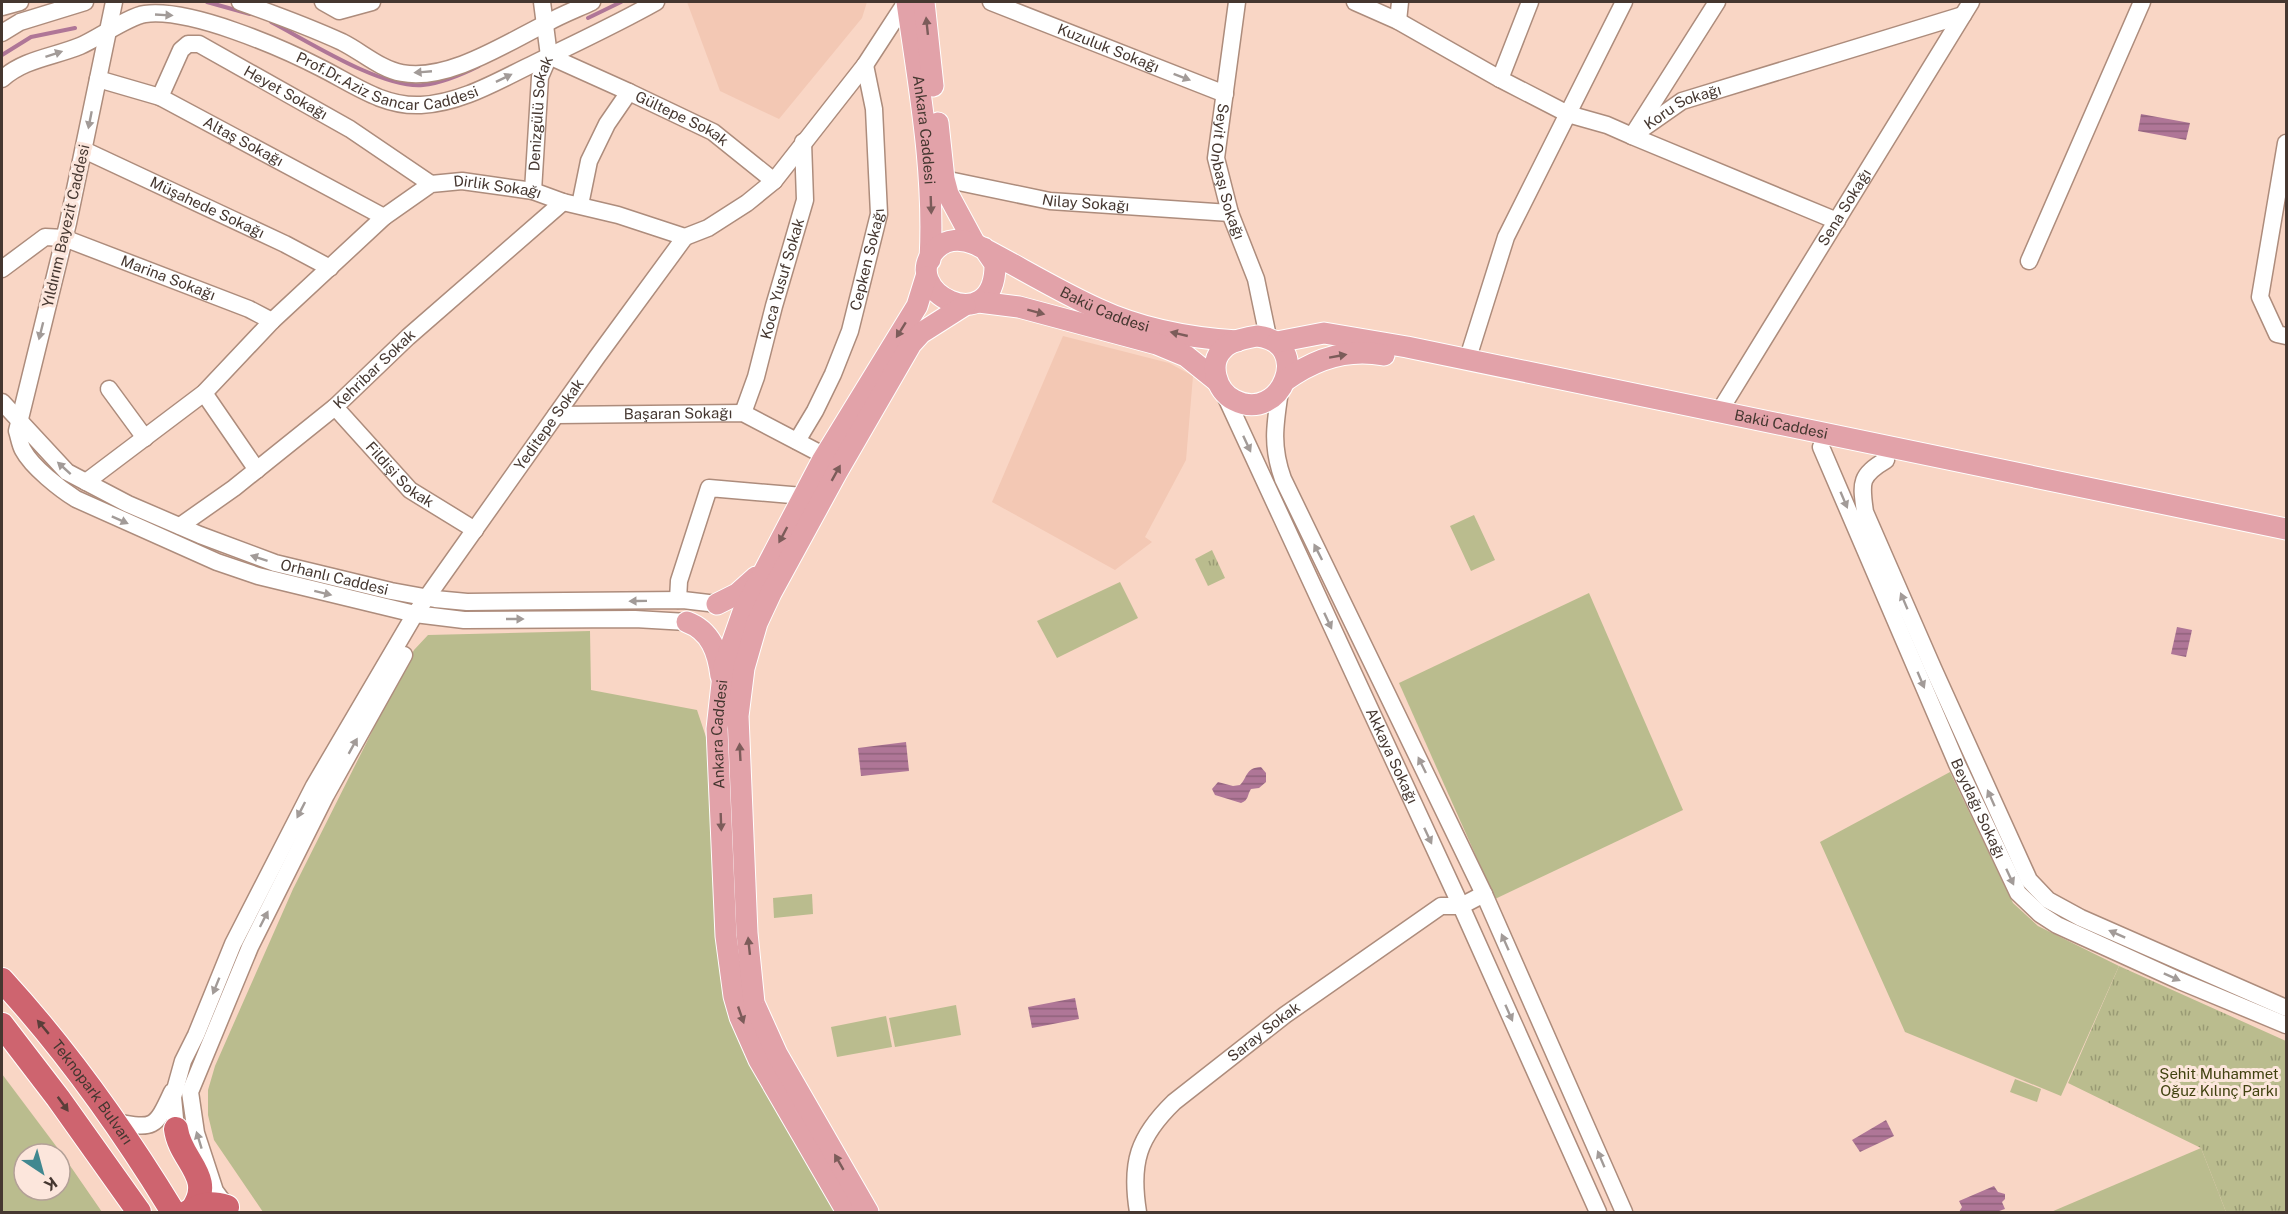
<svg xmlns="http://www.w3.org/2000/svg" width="2288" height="1214" font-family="'Public Sans',sans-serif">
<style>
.built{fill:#f3c8b4}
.grass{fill:#babc8e;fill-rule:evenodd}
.park{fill:url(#park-tufts)}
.water{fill:url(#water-rules)}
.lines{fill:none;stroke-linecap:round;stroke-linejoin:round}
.stream{stroke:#af7697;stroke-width:4}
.minor-casing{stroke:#ad8c7c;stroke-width:19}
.major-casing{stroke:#fff;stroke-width:23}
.highway-casing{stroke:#fff;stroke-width:26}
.minor{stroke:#fff;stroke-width:16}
.major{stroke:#e2a2a9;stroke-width:21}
.highway{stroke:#ce646f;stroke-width:24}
.oneway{fill:#a29b98}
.oneway2{fill:#7c5c5a}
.oneway3{fill:#5a3e39}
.labels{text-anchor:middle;stroke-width:6;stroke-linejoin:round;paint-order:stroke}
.street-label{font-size:15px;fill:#453730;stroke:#fce6dc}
.park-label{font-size:15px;fill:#414210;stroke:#fce6dc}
</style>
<defs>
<pattern id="park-tufts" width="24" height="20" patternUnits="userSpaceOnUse" patternTransform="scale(1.5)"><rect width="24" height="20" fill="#babc8e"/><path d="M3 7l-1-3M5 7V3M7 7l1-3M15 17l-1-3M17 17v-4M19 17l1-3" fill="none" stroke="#999a74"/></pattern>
<pattern id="water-rules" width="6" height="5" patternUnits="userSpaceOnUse" patternTransform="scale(1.5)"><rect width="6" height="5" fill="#af7697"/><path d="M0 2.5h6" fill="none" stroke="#90627c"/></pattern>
</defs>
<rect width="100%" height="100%" fill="#f9d6c5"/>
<g class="built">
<polygon points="687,2 867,2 862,18 779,119 720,91"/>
<polygon points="1063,336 1169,363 1193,376 1186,460 1145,537 1152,542 1115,570 992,502"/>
</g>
<g class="grass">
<polygon points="1474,515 1495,560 1471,571 1450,526"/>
<polygon points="1120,582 1138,618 1057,658 1037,621"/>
<polygon points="1589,593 1683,810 1495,899 1399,683"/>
<polygon points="590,631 591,690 697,710 712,755 727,1003 805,1160 835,1212 263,1212 214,1140 208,1115 208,1090 215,1066 293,889 407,662 414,650 428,635"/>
<polygon points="1950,772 2013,903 2038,926 2119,966 2061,1096 1905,1032 1820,842"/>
<polygon points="812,894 813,914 774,918 773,898"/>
<polygon points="956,1005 961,1035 895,1047 889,1018"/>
<polygon points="886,1016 892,1047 837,1057 831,1027"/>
<path d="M 2,1074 L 62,1154 L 102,1212 L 2,1212 ZM 24,1154 L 60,1154 L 60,1190 L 24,1190 Z"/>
<polygon points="2015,1079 2041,1089 2037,1102 2010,1092"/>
<polygon points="2201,1148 2226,1212 2051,1212"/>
</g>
<g class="park">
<polygon points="1212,550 1225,578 1208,586 1195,559"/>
<polygon points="2119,966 2286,1041 2286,1212 2226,1212 2201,1148 2068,1083"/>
</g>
<g class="water">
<polygon points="2141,114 2190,123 2186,140 2138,131"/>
<polygon points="2177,627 2192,630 2186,657 2171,654"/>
<polygon points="906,742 909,771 861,776 858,748"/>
<path d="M 1261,767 L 1266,773 L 1266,782 L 1259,788 L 1251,789 C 1247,795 1249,800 1241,803 L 1215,795 L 1212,789 L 1218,782 L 1233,786 L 1240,785 C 1248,777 1245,768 1261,767 Z"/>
<polygon points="1075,998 1079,1019 1032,1028 1028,1007"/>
<polygon points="1886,1120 1894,1136 1860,1152 1852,1140"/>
<polygon points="1994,1186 1998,1192 2005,1194 2005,1199 2002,1202 2005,1209 1996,1212 1959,1212 1962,1207 1959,1201"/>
</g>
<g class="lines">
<g class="stream">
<polyline points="207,2 250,14"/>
<polyline points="588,18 621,2"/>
<path d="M 271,22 C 308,41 382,89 423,85 C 443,83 461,75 479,66"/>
<polyline points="2,55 31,37 75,28"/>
</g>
<g class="minor-casing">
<g id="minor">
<path d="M 114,2 L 68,223 L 17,431 C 19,437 20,445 23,450 C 32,467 60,489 76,499 L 217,562 L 258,576 L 415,614 L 464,620 L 635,619 L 687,622"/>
<path d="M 240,2 C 274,14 309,27 342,42 C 362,52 380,69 402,73 C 448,82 508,42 547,23 C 561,15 577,9 592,2"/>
<polyline points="323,2 339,11 372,2"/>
<path id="s1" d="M 991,2 L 1225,94"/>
<path id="s2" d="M 1237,2 L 1216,158 L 1230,213 L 1256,279 L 1267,332 L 1266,337"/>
<path id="s3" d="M 1355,2 L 1398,21 L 1500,79 L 1568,114 L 1607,125 L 1632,136 L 1682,101 L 1963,15"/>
<polyline points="1717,2 1632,136 1837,221"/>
<polyline points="2,7 20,2"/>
<polyline points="1398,21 1400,2"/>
<polyline points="2,33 20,22 85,2"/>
<polyline points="549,56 629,92"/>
<path id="s4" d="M 2,79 C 24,59 53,57 80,46 C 97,39 129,16 145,14 C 190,8 280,47 321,68 C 353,84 383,107 421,105 C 462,103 499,80 535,63 C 576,43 617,24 656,2"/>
<path id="s5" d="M 98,79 L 160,97 L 384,217"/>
<polyline points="1500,79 1530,2"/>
<path id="s6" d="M 160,97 L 181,50 L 188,44 L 199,44 L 350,129 L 431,184"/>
<polyline points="2286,143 2260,297 2277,334 2286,336"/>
<path id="s7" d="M 84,150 L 285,244 L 330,268"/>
<path id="s8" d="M 944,179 L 1050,201 L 1230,213"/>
<path id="s9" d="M 533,191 L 540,77 L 549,56 L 542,2"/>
<path id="s10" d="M 580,205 L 589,161 L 607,124 L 629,92 L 713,132 L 774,181"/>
<polyline points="2029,261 2142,2"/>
<path id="s11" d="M 2,269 L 45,237 L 64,238 L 249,309 L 272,321"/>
<polyline points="1467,361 1506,237 1624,2"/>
<polyline points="109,389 145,438"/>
<path id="s12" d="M 1223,391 L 1461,906 L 1598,1212"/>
<path d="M 1280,391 C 1275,424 1271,446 1283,479 L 1484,894 L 1624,1212"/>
<polyline points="204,393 257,470"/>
<path id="s13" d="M 2,402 L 67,472 L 128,504 L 200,535 L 275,563 L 391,591 L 435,599 L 467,602 L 683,600 L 717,604"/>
<path id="s14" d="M 335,407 L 410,490 L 475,530"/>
<path id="s15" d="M 1719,412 L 1971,2"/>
<path id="s16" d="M 743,413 L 756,377 L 774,306 L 805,200 L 803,142"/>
<path id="s17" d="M 556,415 L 743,413 L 825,456"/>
<path id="s18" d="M 797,441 L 815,411 L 833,374 L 850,331 L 879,214 L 874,109 L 865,65"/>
<path id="s19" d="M 1821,447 L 1957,764 L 2018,893 L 2040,914 L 2057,925 L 2180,981 L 2286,1025"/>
<path d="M 1886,460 C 1859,476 1861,483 1865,512 L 1933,668 L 2029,880 L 2048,900 L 2081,918 L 2286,1008"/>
<path id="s20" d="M 86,482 L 204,393 L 272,321 L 384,217 L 431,184 L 462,181 L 533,191 L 563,202 L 618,215 L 685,237 L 708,228 L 747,203 L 774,181 L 865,65 L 906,2"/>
<path id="s21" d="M 180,526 L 234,488 L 335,407 L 408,337 L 563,202"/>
<polyline points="678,600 679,581 709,488 803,496"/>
<path d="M 115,1122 C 154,1129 155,1129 172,1092"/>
<path id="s22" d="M 176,1129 L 173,1097 L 183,1061 L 196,1035 L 233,944 L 314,786 L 415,614 L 597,357 L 685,237"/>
<polyline points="229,1210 215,1191 196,1133 190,1092 250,947 326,795 404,655"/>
<path id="s23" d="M 1138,1212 C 1130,1163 1138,1137 1174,1102 L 1285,1015 L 1441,906 L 1461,906 L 1484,894"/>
</g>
</g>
<g class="major-casing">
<g id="major">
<path id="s24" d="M 907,2 C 919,87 935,173 930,260"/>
<polyline points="924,2 933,86"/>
<polyline points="938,123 944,179 948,194 975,244"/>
<path id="s25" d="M 984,248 L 995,264 C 996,342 895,290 936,249 C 947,238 962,239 975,244 C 1016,265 1056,290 1098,309 C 1141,329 1190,338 1237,341"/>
<polyline points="979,302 1019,307 1157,344 1186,356 1217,381"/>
<path d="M 1257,336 C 1314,342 1282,425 1234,400 C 1216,391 1208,363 1223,349 C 1231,340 1246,338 1257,336 Z"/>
<path id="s26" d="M 1277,342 L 1324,333 L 1407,347 L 2286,529"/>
<path d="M 1286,380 C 1315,359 1348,348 1384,355"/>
<polyline points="717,604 737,594 756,577"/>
<path d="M 687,622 C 711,631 718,652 721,676"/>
<path id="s27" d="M 847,1212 L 759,1060 L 740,1017 L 734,996 L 726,936 L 717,729 L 724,666 L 743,612 L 822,461 L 917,306 L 926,277"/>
<polyline points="868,1212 777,1054 754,1003 747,933 738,716 744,668 757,623 771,593 837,472 911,344 921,333 965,305"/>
</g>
</g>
<g class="highway-casing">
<g id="highway">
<path id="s28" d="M 2,980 C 67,1051 123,1130 173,1212"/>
<polyline points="2,1025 58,1098 139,1212"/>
<path d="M 176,1129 C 180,1161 216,1177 192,1210"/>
<path d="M 188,1212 C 203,1204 210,1202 227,1207"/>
</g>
</g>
<use href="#minor" class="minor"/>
<use href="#major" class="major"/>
<use href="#highway" class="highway"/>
</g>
<defs><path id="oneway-solid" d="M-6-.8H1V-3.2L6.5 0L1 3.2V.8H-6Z" transform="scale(1.5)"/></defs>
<g class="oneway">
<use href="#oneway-solid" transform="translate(164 15) rotate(3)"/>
<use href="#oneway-solid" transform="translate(54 54) rotate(-18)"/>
<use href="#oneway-solid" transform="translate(423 72) rotate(175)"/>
<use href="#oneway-solid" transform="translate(1182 77) rotate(21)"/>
<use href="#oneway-solid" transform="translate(504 78) rotate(-26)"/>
<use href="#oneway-solid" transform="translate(90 120) rotate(101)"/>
<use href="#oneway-solid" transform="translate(41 331) rotate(104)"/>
<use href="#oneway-solid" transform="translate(1247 444) rotate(65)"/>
<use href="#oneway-solid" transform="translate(64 468) rotate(-138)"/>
<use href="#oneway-solid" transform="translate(1844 500) rotate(67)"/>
<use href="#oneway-solid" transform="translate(120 520) rotate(24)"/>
<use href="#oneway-solid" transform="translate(1318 552) rotate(-117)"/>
<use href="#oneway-solid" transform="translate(259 558) rotate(-162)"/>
<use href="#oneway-solid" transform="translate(323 593) rotate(14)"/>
<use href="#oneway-solid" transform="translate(638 601) rotate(179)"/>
<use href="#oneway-solid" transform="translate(1904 601) rotate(-113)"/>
<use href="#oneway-solid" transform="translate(515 619)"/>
<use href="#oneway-solid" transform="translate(1328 621) rotate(65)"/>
<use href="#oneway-solid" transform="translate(1921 680) rotate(67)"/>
<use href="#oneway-solid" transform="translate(353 746) rotate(-61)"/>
<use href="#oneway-solid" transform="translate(1422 765) rotate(-116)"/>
<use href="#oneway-solid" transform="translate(1991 798) rotate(-114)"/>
<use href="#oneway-solid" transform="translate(301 810) rotate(117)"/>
<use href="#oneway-solid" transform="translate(1428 836) rotate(65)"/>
<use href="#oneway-solid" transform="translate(2010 877) rotate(65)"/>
<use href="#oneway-solid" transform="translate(264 919) rotate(-63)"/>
<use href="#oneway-solid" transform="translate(2117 934) rotate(-156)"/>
<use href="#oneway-solid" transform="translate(1505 942) rotate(-114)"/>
<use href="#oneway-solid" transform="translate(2172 977) rotate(24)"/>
<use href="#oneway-solid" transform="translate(216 986) rotate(112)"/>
<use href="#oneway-solid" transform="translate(1509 1013) rotate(66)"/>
<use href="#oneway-solid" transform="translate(199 1140) rotate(-107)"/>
<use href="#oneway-solid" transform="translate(1601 1159) rotate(-113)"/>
</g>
<g class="oneway2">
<use href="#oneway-solid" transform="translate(927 26) rotate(-96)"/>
<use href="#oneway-solid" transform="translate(931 205) rotate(88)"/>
<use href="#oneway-solid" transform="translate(1036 312) rotate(15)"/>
<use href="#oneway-solid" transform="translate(901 330) rotate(122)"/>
<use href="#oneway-solid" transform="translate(1179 334) rotate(-167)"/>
<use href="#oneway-solid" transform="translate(1338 356) rotate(-10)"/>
<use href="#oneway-solid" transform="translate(836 473) rotate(-61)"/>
<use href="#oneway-solid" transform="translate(783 535) rotate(118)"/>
<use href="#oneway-solid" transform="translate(740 752) rotate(-93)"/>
<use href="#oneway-solid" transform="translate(721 822) rotate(88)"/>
<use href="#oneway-solid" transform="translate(749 946) rotate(-96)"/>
<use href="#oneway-solid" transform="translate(741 1015) rotate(71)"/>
<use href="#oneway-solid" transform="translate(839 1162) rotate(-120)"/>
</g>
<g class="oneway3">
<use href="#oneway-solid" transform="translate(43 1027) rotate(-130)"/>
<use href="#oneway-solid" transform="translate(63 1104) rotate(54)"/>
</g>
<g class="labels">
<g class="street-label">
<text dy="5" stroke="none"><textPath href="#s1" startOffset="126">Kuzuluk Sokağı</textPath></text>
<text dy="5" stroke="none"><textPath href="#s4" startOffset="414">Prof.Dr.Aziz Sancar Caddesi</textPath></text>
<text dy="5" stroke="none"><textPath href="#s6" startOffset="171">Heyet Sokağı</textPath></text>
<text dy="5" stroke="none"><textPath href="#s3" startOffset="368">Koru Sokağı</textPath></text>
<text dy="5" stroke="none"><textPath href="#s9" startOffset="78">Denizgülü Sokak</textPath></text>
<text dy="5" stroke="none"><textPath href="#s10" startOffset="184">Gültepe Sokak</textPath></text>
<text dy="5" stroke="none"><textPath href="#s24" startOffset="129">Ankara Caddesi</textPath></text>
<text dy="5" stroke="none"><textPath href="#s5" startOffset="159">Altaş Sokağı</textPath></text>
<text dy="5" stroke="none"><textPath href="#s2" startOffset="172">Seyit Onbaşı Sokağı</textPath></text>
<text dy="5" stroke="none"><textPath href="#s20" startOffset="524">Dirlik Sokağı</textPath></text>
<text dy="5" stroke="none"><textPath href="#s8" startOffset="144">Nilay Sokağı</textPath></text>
<text dy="5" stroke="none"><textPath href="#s15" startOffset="240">Sena Sokağı</textPath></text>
<text dy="5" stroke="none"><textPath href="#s7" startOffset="136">Müşahede Sokağı</textPath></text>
<text transform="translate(66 226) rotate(-77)" y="5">Yıldırım Bayezit Caddesi</text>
<text dy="5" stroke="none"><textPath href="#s18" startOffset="196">Cepken Sokağı</textPath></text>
<text dy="5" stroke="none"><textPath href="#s11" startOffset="184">Marina Sokağı</textPath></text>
<text dy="5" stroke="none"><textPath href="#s16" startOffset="140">Koca Yusuf Sokak</textPath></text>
<text dy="5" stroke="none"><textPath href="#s25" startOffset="344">Bakü Caddesi</textPath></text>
<text dy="5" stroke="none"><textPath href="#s21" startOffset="250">Kehribar Sokak</textPath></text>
<text dy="5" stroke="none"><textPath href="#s17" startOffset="122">Başaran Sokağı</textPath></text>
<text dy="5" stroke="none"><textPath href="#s22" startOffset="806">Yeditepe Sokak</textPath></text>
<text dy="5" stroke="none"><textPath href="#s26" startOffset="514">Bakü Caddesi</textPath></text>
<text dy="5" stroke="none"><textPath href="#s14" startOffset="94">Fildişi Sokak</textPath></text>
<text dy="5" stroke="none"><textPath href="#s13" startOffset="384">Orhanlı Caddesi</textPath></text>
<text dy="5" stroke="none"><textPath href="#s27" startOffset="507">Ankara Caddesi</textPath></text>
<text dy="5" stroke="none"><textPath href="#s12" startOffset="402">Akkaya Sokağı</textPath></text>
<text dy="5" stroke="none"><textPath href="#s19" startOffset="394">Beydağı Sokağı</textPath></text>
<text dy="5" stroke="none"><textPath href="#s23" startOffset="236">Saray Sokak</textPath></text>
<text dy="5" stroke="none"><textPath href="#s28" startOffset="144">Teknopark Bulvarı</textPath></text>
</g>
<g class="park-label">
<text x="2219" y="1079">Şehit Muhammet<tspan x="2219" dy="17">Oğuz Kılınç Parkı</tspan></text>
</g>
</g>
<rect width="2288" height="1214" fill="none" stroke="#453730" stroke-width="6"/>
<g transform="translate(42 1172) rotate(144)"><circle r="28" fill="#fce6dc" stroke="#b3a097" stroke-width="1.5"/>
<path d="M0-4.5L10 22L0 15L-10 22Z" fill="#418890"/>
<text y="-9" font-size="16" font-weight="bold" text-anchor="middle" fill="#453730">K</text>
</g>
</svg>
